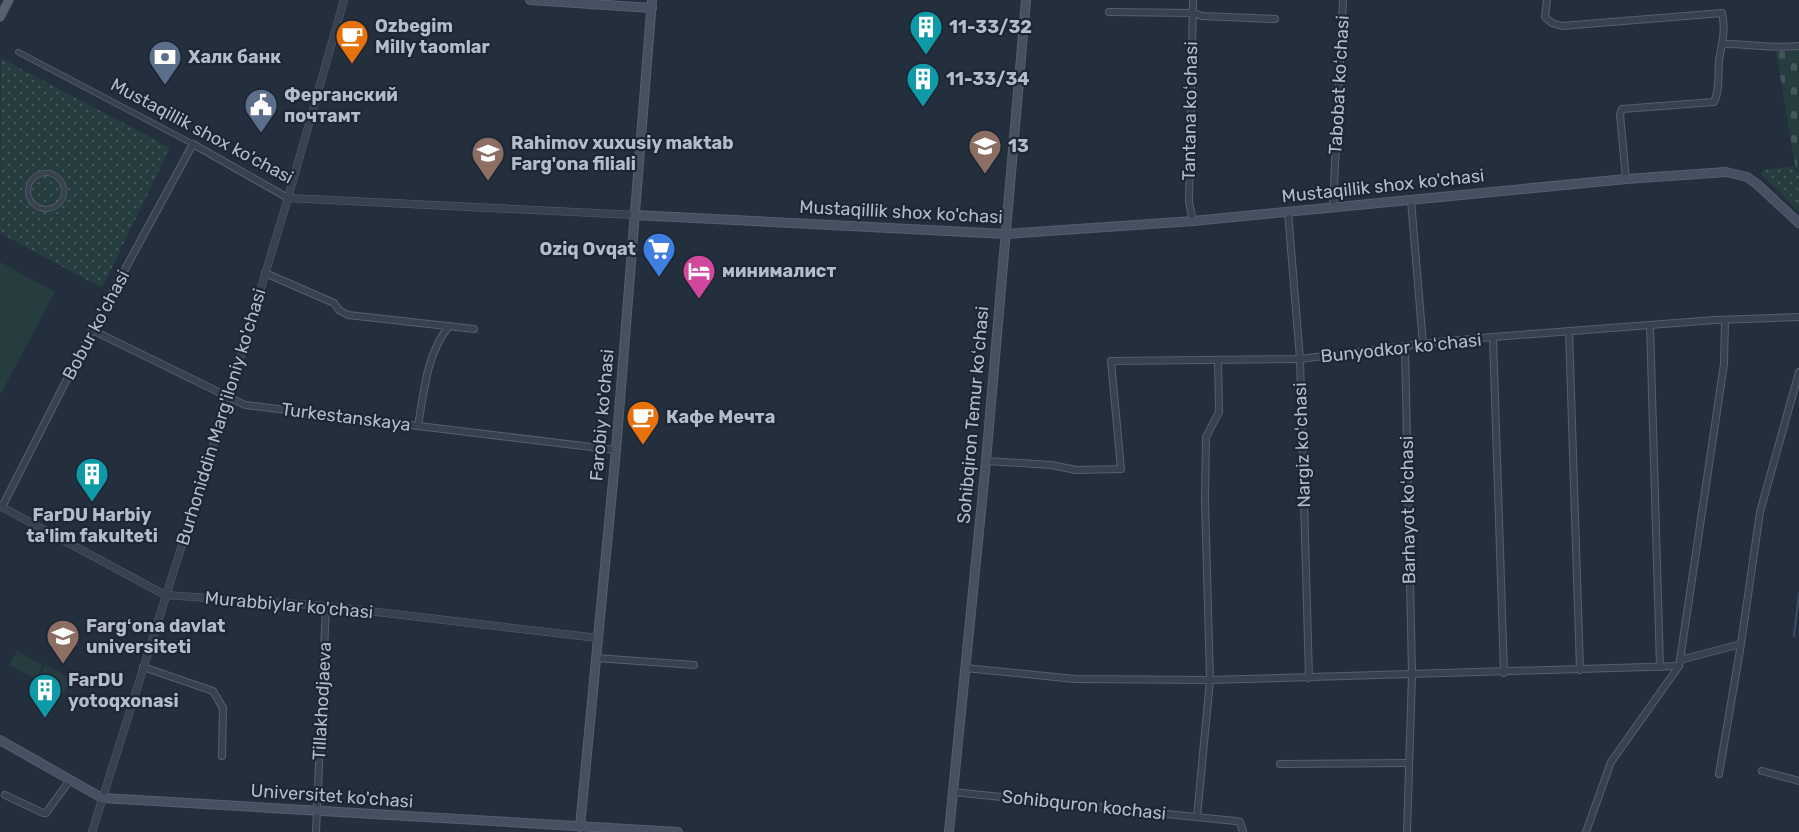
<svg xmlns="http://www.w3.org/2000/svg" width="1799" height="832" font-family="Rubik,sans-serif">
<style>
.grass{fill:url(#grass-dots)}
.cemetery{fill:url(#cemetery-stones)}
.pitch{fill:#263c3f}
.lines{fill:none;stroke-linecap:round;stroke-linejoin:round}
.stream{stroke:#394c67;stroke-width:2}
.pedestrian-casing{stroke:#565f6c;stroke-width:6}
.minor-casing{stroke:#565f6c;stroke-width:8}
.tertiary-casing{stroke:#565f6c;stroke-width:8}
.secondary-casing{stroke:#565f6c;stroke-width:10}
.primary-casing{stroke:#414a57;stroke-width:10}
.pedestrian{stroke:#38414e;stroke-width:4.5}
.minor{stroke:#38414e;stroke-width:6}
.tertiary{stroke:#38414e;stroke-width:7}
.secondary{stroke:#465061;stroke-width:8}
.primary{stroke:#56606e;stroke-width:9}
.labels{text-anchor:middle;stroke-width:4.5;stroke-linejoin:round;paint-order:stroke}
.poi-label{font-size:18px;font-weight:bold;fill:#b4bcc9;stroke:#1d2633;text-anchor:start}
.street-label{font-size:18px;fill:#b4bcc9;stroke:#1d2633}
</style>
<defs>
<pattern id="grass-dots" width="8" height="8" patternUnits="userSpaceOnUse" patternTransform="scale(1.5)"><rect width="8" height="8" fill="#263c3f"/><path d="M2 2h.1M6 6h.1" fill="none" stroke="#435659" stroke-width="1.8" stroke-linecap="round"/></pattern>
<pattern id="cemetery-stones" width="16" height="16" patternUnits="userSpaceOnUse" patternTransform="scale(1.5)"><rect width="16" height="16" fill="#263c3f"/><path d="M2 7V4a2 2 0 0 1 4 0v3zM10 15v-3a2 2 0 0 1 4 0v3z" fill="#435659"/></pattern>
</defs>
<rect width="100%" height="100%" fill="#242f3e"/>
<g class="grass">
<polygon points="1,58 170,148 102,288 0,233"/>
<polygon points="1793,166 1796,172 1799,172 1799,212 1761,174 1763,170"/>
</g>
<polygon class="cemetery" points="1799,50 1799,170 1796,170 1776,51"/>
<g class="pitch">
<polygon points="0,262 55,292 0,395"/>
<polygon points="17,651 43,665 36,679 9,665"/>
<polygon points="45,665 71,679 64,694 37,680"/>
</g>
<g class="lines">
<polyline class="stream" points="1794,636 1799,593"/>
<g class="pedestrian-casing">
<g id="pedestrian">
<polyline points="18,52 193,144"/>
<circle cx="46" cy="191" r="18"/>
</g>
</g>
<g class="minor-casing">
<g id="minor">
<polyline points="1193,0 1189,202 1193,221"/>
<path d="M 1547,0 L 1545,17 L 1552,23 L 1562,26 L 1722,13 C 1726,29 1722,44 1719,60 C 1718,73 1720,90 1714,102 L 1622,109 L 1620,114 L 1626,179"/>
<polyline points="1109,12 1193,13 1202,16 1275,19"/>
<path d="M 1724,44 C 1749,44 1774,49 1799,46"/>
<polyline points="1411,200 1423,344"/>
<polyline points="1333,207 1343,0"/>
<polyline points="1288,212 1300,359 1309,678"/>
<polyline points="265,273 334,303 339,310 348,315 474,329"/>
<polyline points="1650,325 1660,667"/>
<polyline points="92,330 245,405 616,450"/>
<polyline points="1569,331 1580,670"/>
<polyline points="1493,337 1504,673"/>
<polyline points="1405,346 1412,674 1407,832"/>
<path d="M 418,426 C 424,392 426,355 449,326"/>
<polyline points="986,461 1051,465 1076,470 1121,469 1111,361 1300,359 1438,342 1493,337 1715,320 1799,317"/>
<polyline points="2,507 92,330 193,144 288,198"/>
<polyline points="596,658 694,665"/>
<polyline points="1680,660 1724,364 1725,320"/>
<polyline points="143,667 213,691 223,708 222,756"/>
<polyline points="965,668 1075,679 1210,680 1679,666"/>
<polyline points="1280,764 1409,763"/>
<polyline points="1762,771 1799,781"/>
<polyline points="1719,774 1741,644"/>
<polyline points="953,792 1235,821 1240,822 1243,832"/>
<polyline points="5,795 43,813 46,813 70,780"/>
<polyline points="1197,817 1210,680 1205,500 1206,437 1219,412 1218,360"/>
<polyline points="316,832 326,606"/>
<polyline points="1586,832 1611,762 1679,666 1680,660 1741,644 1760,512 1799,372"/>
</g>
</g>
<g class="tertiary-casing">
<g id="tertiary">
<polyline points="288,198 635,215"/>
<polyline points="0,506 165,595 326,606 598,638"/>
<polyline points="92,832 228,398 288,198 344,0"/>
</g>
</g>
<g class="secondary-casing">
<g id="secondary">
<polyline points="530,0 652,8"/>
<polyline points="635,215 1006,234 1193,221 1626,179 1726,172 1747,177 1757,184 1799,223"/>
<polyline points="0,740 102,798 678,832"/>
<polyline points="580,827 616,450 652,0"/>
<polyline points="949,832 986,461 1026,0"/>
</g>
</g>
<g class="primary-casing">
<polyline id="primary" points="0,17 9,0"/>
</g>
<use href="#pedestrian" class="pedestrian"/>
<use href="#minor" class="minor"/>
<use href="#tertiary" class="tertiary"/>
<use href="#secondary" class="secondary"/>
<use href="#primary" class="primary"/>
</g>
<defs>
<g id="building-pin" transform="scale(1.725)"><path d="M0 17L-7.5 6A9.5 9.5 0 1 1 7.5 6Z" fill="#0f9aa8" stroke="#1d2633"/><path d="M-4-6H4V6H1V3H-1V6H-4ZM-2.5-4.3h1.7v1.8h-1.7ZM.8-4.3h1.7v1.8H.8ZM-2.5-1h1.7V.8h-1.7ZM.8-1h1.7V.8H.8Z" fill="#fff"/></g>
<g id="cafe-pin" transform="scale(1.725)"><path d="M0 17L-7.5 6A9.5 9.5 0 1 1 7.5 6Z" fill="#e8710a" stroke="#1d2633"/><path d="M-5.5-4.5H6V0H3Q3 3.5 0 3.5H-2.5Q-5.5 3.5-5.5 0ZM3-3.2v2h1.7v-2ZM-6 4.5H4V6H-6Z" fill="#fff"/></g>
<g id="bank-pin" transform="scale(1.725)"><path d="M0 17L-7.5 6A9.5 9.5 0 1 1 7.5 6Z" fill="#5c6f8a" stroke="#1d2633"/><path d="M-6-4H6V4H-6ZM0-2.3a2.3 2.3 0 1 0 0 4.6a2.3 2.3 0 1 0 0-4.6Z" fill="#fff"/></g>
<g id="civic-pin" transform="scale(1.725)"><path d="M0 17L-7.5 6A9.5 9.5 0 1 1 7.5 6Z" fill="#5c6f8a" stroke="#1d2633"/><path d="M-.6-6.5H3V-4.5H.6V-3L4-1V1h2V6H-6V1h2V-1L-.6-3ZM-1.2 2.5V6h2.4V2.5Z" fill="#fff"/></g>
<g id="school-pin" transform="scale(1.725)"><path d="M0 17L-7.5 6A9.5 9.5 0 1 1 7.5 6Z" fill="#8d6e63" stroke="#1d2633"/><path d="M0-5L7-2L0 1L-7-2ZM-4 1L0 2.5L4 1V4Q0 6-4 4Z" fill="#fff"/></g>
<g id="supermarket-pin" transform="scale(1.725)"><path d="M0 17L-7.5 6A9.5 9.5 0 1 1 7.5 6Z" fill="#3f7fe0" stroke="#1d2633"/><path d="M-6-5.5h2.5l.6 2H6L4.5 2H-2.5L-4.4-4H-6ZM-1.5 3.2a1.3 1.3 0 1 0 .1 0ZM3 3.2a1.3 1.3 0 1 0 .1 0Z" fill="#fff"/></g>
<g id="hotel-pin" transform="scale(1.725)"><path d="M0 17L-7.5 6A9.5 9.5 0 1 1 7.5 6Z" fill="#d1479c" stroke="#1d2633"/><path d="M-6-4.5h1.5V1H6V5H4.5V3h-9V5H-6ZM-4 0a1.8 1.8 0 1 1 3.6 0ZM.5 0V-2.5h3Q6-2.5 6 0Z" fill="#fff"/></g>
<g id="university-pin" transform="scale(1.725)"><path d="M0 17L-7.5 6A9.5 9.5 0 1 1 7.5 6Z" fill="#8d6e63" stroke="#1d2633"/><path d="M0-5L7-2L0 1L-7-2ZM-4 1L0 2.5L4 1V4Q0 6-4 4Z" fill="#fff"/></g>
</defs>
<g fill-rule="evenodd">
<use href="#building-pin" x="926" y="27"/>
<use href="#cafe-pin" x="352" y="36"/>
<use href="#bank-pin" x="165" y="57"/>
<use href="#building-pin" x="923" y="79"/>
<use href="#civic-pin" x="261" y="105"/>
<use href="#school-pin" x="985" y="146"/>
<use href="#school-pin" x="488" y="153"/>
<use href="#supermarket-pin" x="659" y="249"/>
<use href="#hotel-pin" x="699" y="271"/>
<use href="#cafe-pin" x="643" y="417"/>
<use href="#building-pin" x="92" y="474"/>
<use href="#university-pin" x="63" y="636"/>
<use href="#building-pin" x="45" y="690"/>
</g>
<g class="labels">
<g class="poi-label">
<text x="375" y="32">Ozbegim<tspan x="375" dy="21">Milly taomlar</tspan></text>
<text x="949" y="33">11-33/32</text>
<text x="188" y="63">Халк банк</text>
<text x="946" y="85">11-33/34</text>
<text x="284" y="101">Ферганский<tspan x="284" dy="21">почтамт</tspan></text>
<text x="511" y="149">Rahimov xuxusiy maktab<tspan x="511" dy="21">Farg'ona filiali</tspan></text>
<text x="1008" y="152">13</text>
<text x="636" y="255" text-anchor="end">Oziq Ovqat</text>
<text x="722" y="277">минималист</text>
<text x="666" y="423">Кафе Мечта</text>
<text x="92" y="521" text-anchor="middle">FarDU Harbiy<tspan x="92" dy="21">ta'lim fakulteti</tspan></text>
<text x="86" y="632">Fargʻona davlat<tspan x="86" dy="21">universiteti</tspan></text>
<text x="68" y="686">FarDU<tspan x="68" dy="21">yotoqxonasi</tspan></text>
</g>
<g class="street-label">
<text transform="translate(1339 85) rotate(-87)" y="6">Tabobat koʻchasi</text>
<text transform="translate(1190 111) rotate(-89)" y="6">Tantana koʻchasi</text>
<text transform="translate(202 131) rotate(28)" y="6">Mustaqillik shox ko'chasi</text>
<text transform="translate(1383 186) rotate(-6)" y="6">Mustaqillik shox ko'chasi</text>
<text transform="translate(901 212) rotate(3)" y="6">Mustaqillik shox ko'chasi</text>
<text transform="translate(96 325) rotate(-62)" y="6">Bobur ko'chasi</text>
<text transform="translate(1401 348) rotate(-6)" y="6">Bunyodkor koʻchasi</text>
<text transform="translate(602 415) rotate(-85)" y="6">Farobiy ko'chasi</text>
<text transform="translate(973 415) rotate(-85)" y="6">Sohibqiron Temur koʻchasi</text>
<text transform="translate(221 417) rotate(-73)" y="6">Burhoniddin Marg'iloniy ko'chasi</text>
<text transform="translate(346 417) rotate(7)" y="6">Turkestanskaya</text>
<text transform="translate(1302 445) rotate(-92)" y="6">Nargiz koʻchasi</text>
<text transform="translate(1408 510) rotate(-91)" y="6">Barhayot koʻchasi</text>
<text transform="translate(289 605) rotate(5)" y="6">Murabbiylar ko'chasi</text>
<text transform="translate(322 701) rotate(-87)" y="6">Tillakhodjaeva</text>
<text transform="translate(332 796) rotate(4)" y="6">Universitet ko'chasi</text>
<text transform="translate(1084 805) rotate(6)" y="6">Sohibquron kochasi</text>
</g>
</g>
</svg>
